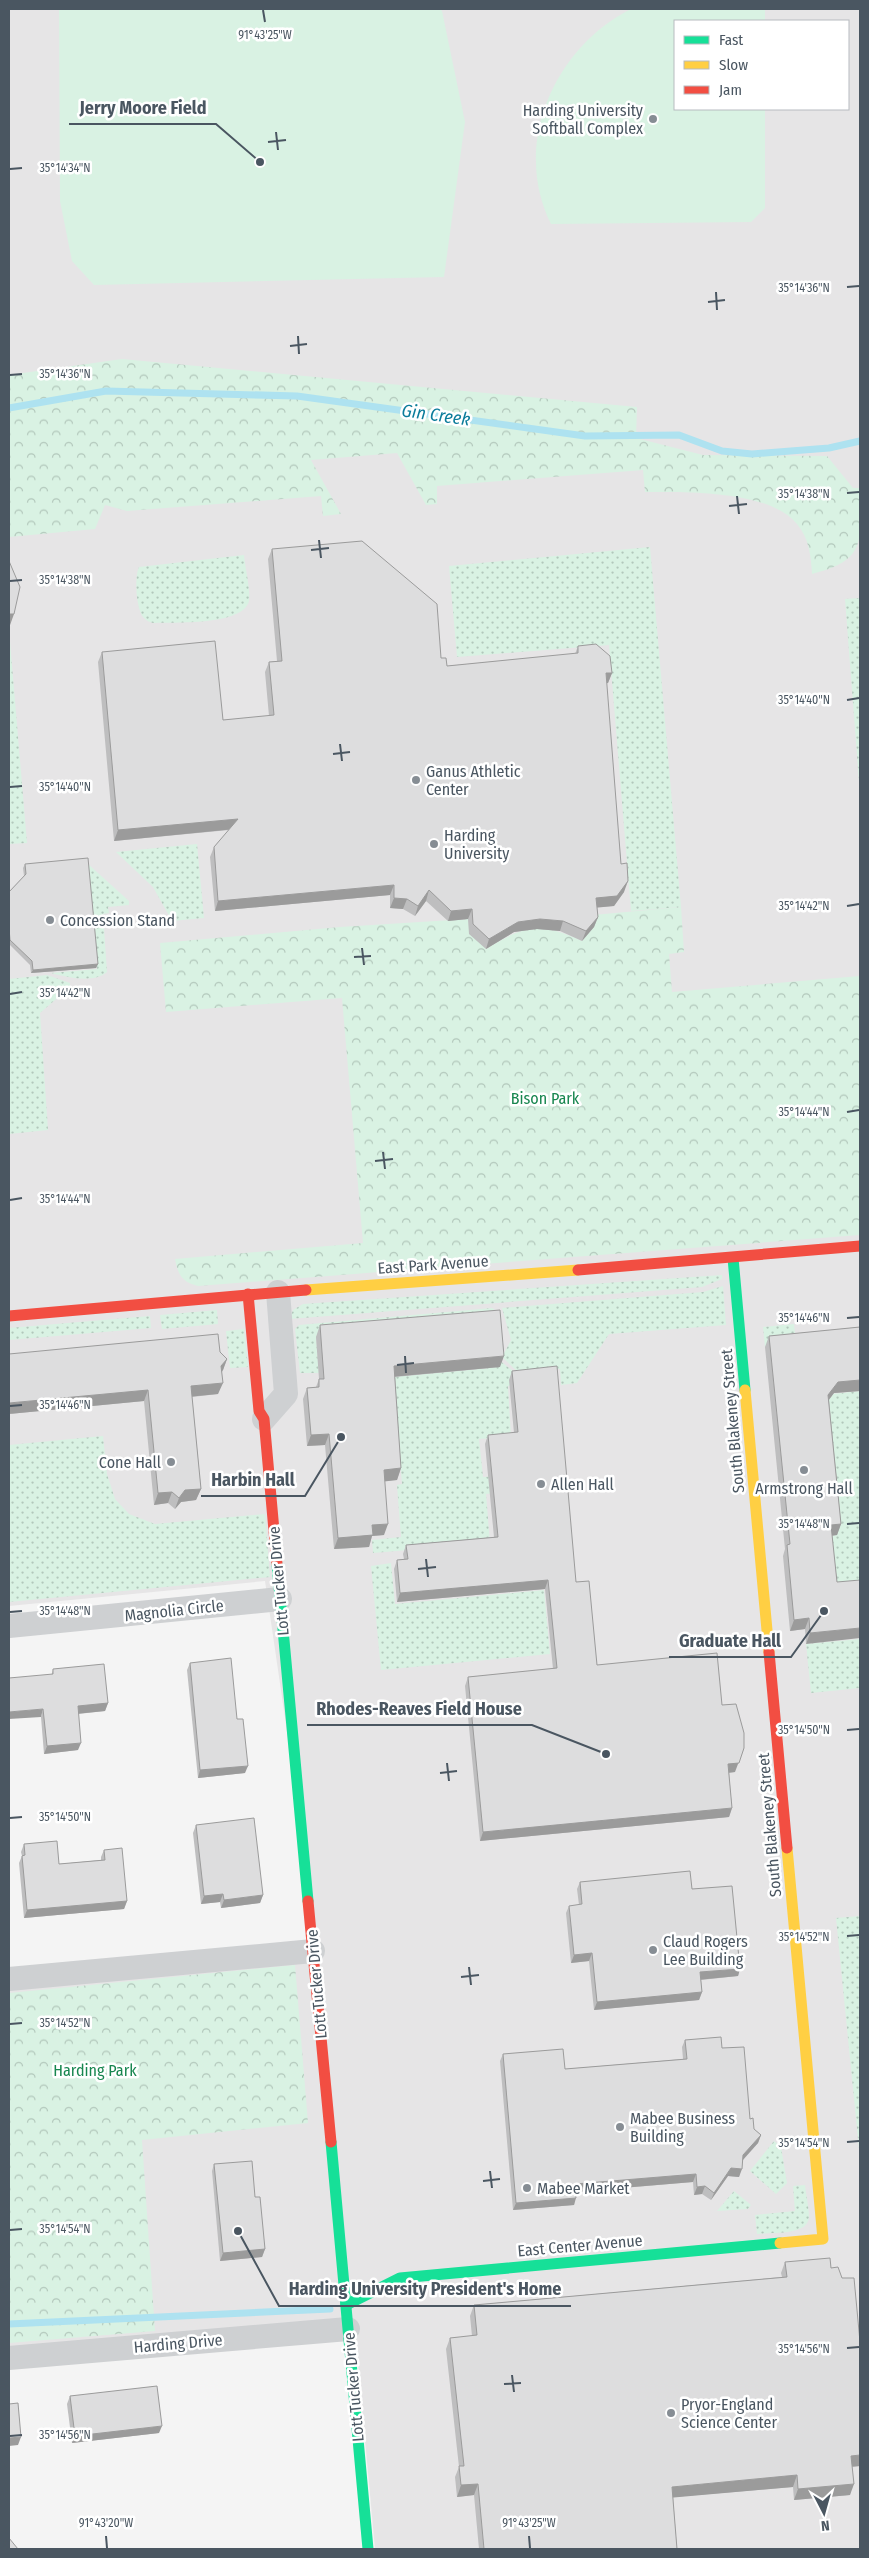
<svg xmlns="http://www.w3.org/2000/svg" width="869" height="2558" font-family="'Fira Sans Condensed',sans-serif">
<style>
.education{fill:#e6e5e6;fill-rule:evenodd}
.grass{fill:url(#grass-dots)}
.forest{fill:url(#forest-crowns)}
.pitch{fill:#d9f2e3}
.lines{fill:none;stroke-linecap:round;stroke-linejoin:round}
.stream{stroke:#aee2f0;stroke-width:7}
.street{stroke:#ced0d2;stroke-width:24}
.fast{stroke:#16e098;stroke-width:11}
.slow{stroke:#ffcf43;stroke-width:11}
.jam{stroke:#f24e42;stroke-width:11}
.wall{fill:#bebebf}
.shaded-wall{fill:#9b9b9b}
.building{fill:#ddddde;stroke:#9b9b9b}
.ticks{fill:none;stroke:#4a5661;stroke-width:2}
.poi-dot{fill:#868d94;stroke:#fff;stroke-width:2}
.labels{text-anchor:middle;stroke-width:5;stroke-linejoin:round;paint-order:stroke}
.poi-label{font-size:16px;fill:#4a5661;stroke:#fff;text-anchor:start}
.park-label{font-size:16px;fill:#17864f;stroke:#fff}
.street-label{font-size:16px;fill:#4a5661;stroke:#fff}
.water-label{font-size:18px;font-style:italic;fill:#0c7c9b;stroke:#fff}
.ticks-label{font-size:12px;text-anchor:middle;fill:#4a5661;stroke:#fff;stroke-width:5;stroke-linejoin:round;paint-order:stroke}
.leader{fill:none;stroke:#4a5661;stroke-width:2}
.callout-dot{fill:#4a5661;stroke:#fff;stroke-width:2}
.callout-label{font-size:18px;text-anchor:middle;font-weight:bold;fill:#4a5661;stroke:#fff;stroke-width:5;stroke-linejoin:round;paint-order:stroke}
</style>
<defs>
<pattern id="grass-dots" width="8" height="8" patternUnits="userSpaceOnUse" patternTransform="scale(1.25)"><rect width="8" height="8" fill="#d9f2e3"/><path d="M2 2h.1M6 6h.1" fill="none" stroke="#b2c7bb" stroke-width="1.8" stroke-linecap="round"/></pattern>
<pattern id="forest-crowns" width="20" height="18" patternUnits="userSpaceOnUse" patternTransform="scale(1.25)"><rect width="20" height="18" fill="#d9f2e3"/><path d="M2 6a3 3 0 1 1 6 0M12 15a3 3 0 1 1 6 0" fill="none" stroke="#b2c7bb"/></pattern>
</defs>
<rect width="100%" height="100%" fill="#f4f4f4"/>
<path class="education" d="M 9,9 L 860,9 L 860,2549 L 375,2549 L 354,2319 L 9,2348 L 9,1988 L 320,1957 L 265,1581 L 9,1606 ZM 675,21 L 848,21 L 848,109 L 675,109 Z"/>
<g class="grass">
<polygon points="650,547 681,907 631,911 609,645 457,657 449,566"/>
<path d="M 244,555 C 245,567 251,591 249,601 C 243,626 173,622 153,623 C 150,622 147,621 145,619 C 136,612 134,577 139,567 Z"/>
<polygon points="860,598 860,795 845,599"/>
<polygon points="9,630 27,843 9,844"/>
<polygon points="197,844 204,918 172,921 153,887 116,852"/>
<path d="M 88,864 L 129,901 L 129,905 L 108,907 L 109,913 L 103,914 L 107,972 C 93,984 67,977 51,973 L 97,969 Z"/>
<polygon points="47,975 70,983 70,987 40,1013 48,1130 9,1134 9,979"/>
<polygon points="722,1275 722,1279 702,1287 289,1319 293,1310 303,1304"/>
<polygon points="723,1286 726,1325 609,1334 577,1383 561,1385 560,1369 518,1372 502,1357 511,1340 502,1308 703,1292"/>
<polygon points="492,1308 495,1310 496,1321 316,1337 319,1373 300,1373 295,1329 299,1325"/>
<polygon points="217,1310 218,1324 162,1329 160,1315"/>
<polygon points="150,1316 151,1328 9,1340 9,1328"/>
<polygon points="794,1324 796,1344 765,1347 763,1327"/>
<polygon points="244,1329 248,1367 230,1368 226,1331"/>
<polygon points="489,1352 519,1376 519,1384 508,1386 511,1437 479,1439 483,1477 511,1475 512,1491 486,1494 490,1543 373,1553 372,1540 401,1537 397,1485 402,1484 399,1448 371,1379 490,1368"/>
<polygon points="860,1391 860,1591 833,1593 820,1537 837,1535 823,1395"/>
<polygon points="103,1436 107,1474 115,1499 129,1514 155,1524 265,1514 270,1577 9,1602 9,1445"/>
<polygon points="391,1563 395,1604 544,1590 550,1654 381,1670 371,1566"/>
<polygon points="860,1639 860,1688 811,1693 806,1644"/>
<polygon points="860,1916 860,2159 836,1918"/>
<polygon points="774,2141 781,2147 787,2183 776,2194 750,2171"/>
<path d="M 805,2185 C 806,2195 809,2207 809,2217 C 808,2236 771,2232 757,2234 L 755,2215 L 795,2211 L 793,2186 Z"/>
<polygon points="734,2191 751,2205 748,2209 717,2211"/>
</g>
<g class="forest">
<path d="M 122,359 L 637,407 L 636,438 L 703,455 L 827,456 L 853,488 L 860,488 C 860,539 869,560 812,574 C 811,556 809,538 797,524 C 769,490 686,492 645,492 L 643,470 L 437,486 L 437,504 L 426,505 L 397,453 L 311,460 L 341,514 L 323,516 L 321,496 L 127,511 L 105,505 L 95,529 L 9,537 L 9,375 Z"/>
<path d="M 681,907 L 684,952 L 669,954 L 672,992 L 860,976 L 860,1235 L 198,1286 C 182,1282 178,1275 175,1259 L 363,1243 L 342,998 L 166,1012 L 160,943 L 340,927 L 468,919 L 486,949 C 525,925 540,922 582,941 L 593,915 Z"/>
<polygon points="295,1965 308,2123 142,2140 155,2331 9,2343 9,1993"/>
</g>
<g class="pitch">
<polygon points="59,9 440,9 442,11 465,122 444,277 94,285 72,261 60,201"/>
<path d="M 631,9 L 765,9 L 765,21 L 675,21 L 675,109 L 765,109 L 765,208 L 751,222 L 551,224 C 511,144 555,47 631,9 Z"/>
</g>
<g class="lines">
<g class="stream">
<polyline points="9,408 106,391 297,396 585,436 679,435 722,451 752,454 829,448 860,441"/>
<polyline points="9,2324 330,2309"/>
</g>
<g class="street">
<polyline points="264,1419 286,1394 278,1292"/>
<polyline points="9,1626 280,1599"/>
<polyline points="9,1979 313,1951"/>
<polyline points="9,2358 348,2329"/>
</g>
<g class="fast">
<polyline points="733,1258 745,1390"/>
<polyline points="277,1564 308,1901"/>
<polyline points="331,2142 368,2549"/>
<polyline points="346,2305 400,2278 780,2243"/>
</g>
<g class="slow">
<polyline points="306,1290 578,1270"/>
<polyline points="745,1390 769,1652"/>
<polyline points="780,2243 823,2239 787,1848"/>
</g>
<g class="jam">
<polyline points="578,1270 860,1246"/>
<polyline points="248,1294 259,1411 264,1419 277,1564"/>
<polyline points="9,1316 306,1290"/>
<polyline points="769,1652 787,1848"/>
<polyline points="308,1901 331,2142"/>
</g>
</g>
<g class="wall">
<polygon points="272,549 441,658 447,666 575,654 578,646 612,673 608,683 606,683 621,864 624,892 614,906 597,907 598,917 594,927 582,941 560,931 537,929 514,932 486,949 469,934 468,919 448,921 426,901 415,916 403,909 390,908 390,895 215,911 210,857 214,847 229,830 114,841 98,662 102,652 223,720 269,716 265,672 269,662 277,661 268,559"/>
<polygon points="25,864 98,964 96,968 31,973 30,965 9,944 9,892 24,876 23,868"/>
<polygon points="320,1325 500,1367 395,1377 401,1468 397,1480 384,1481 384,1535 372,1536 369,1547 334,1549 325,1445 307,1446 303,1399 307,1388 316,1387 319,1379 316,1337"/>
<polygon points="860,1327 860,1391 834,1393 829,1400 841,1524 837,1535 832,1536 837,1582 806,1644 805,1629 790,1631 783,1556 785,1549 765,1347 769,1336"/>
<polygon points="220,1352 227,1359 223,1370 222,1372 218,1394 192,1397 201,1489 196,1500 181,1502 175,1509 168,1503 154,1505 144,1401 9,1414"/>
<polygon points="512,1371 576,1582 597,1665 722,1705 735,1772 729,1773 732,1808 729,1817 480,1841 465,1686 468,1677 553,1669 545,1589 397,1602 394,1569 397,1560 404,1559 403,1554 406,1545 494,1537 485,1444 488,1435 514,1433 509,1380"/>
<polygon points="190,1663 237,1719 245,1773 198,1778 187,1670"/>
<polygon points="53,1669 108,1703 105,1711 78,1714 78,1750 44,1754 41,1717"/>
<polygon points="196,1825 263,1895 260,1903 221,1908 220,1902 201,1904 193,1833"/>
<polygon points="24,1844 59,1864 101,1860 101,1857 104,1850 127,1901 124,1909 24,1918 19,1863 22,1856 21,1852"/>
<polygon points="580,1882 692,1889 740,1969 738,1976 701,1980 702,1992 699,2000 594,2010 589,1961 571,1963 566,1913 569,1906 579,1905 577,1889"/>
<polygon points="685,2040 722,2048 754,2129 761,2135 758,2143 743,2160 739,2177 728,2176 711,2200 702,2194 694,2195 693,2182 576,2192 574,2205 513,2210 500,2061 503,2054 565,2069 683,2059 682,2047"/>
<polygon points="214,2164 255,2197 265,2249 262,2257 220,2261 212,2171"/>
<polygon points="785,2262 860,2466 852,2467 850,2495 794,2500 793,2487 673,2497 677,2549 479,2549 474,2495 457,2497 455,2477 459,2467 446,2349 450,2338 472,2336 470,2316 474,2305 782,2277 781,2273"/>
<polygon points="70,2396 159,2433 72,2443 67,2404"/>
</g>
<g class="shaded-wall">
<polygon points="9,614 14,614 9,628"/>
<polygon points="606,673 612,673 608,683 602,684"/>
<polygon points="238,819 235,829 114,841 118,830"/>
<polygon points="628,881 624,892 614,906 593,908 596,898"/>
<polygon points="394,885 390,895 215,911 218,901"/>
<polygon points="429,890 426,901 415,916 418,906"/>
<polygon points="394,898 407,899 403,909 390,908"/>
<polygon points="472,909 468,919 448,921 451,911"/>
<polygon points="598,917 594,927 582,941 586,931"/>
<polygon points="540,919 563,921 560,931 537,929 514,932 486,949 489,939 518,922"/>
<polygon points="98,964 96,968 31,973 33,970"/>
<polygon points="504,1356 500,1367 390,1377 394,1366"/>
<polygon points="227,1359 223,1370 217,1377 221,1366"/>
<polygon points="860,1380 860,1391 834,1393 824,1406 828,1395 838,1382"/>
<polygon points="223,1383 218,1394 187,1397 191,1386"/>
<polygon points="148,1390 144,1401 9,1414 9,1403"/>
<polygon points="329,1434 325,1445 307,1446 311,1435"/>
<polygon points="401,1468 397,1480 380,1482 384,1470"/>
<polygon points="201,1489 196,1500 181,1502 175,1509 179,1498 185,1490"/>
<polygon points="172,1492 168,1503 154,1505 158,1493"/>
<polygon points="388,1524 384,1535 372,1536 369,1547 334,1549 338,1538 372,1525"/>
<polygon points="841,1524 837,1535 827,1536 831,1525"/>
<polygon points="548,1580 545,1589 397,1602 400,1593"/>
<polygon points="809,1618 805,1629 790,1631 794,1620"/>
<polygon points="860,1628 860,1638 806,1644 810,1633"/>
<polygon points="108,1703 105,1711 75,1714 78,1706"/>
<polygon points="43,1709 41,1717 9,1719 9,1712"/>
<polygon points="81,1743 78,1750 44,1754 47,1746"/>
<polygon points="744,1748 735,1772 725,1773 728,1764"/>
<polygon points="248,1766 245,1773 198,1778 200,1770"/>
<polygon points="732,1808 729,1817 480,1841 483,1832"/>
<polygon points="223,1894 220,1902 201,1904 204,1896"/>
<polygon points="263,1895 260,1903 221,1908 224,1900"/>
<polygon points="127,1901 124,1909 24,1918 27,1910"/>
<polygon points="592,1953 589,1961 571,1963 574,1955"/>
<polygon points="740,1969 738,1976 697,1980 700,1972"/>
<polygon points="702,1992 699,2000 594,2010 597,2002"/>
<polygon points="761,2135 758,2143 740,2163 743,2155"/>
<polygon points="731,2168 742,2169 739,2177 728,2176 711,2200 714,2193"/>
<polygon points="696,2174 693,2182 573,2192 575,2184"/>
<polygon points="705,2186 702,2194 694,2195 697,2187"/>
<polygon points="576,2198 574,2205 513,2210 516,2203"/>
<polygon points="265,2249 262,2257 220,2261 223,2253"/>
<polygon points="162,2426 159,2433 72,2443 75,2436"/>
<polygon points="21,2437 18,2445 9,2446 9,2438"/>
<polygon points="860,2455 860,2466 847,2467 851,2456"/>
<polygon points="797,2475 793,2487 668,2498 672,2487"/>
<polygon points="478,2484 474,2495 457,2497 461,2485"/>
<polygon points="854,2484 850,2495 794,2500 798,2489"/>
</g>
<g class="building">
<polygon points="362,541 437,604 441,658 446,658 447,666 578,653 578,646 596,644 610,656 612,673 606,673 621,864 627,863 628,881 617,896 596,898 598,917 586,931 563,921 540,919 518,922 489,939 473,924 472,909 451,911 429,890 418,906 407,899 394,898 394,885 218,901 214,847 238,819 118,830 102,652 215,641 223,720 274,715 269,662 282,661 272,549"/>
<polygon points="9,561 20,587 14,614 9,614"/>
<polygon points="88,858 98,964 33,970 32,961 10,940 9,928 9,892 26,874 25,864"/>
<polygon points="500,1310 504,1356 394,1366 401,1468 384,1470 388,1524 372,1525 373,1535 338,1538 329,1434 311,1435 307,1388 319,1387 319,1379 324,1379 320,1325"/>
<polygon points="860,1327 860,1380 838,1382 828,1395 841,1524 831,1525 837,1582 860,1580 860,1628 810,1633 809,1618 794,1620 787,1545 790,1544 769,1336"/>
<polygon points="218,1334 220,1352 227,1359 221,1366 223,1383 191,1386 201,1489 185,1490 179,1498 172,1492 158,1493 148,1390 9,1403 9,1354"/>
<polygon points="557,1366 576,1582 589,1581 597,1665 717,1653 722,1705 736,1704 744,1733 744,1748 739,1763 728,1764 732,1808 483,1832 468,1677 557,1668 548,1580 400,1593 397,1560 408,1559 406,1545 498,1537 488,1435 518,1432 512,1371"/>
<polygon points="231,1658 237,1719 243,1719 248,1766 200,1770 190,1663"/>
<polygon points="104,1664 108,1703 78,1706 81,1743 47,1746 43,1709 9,1712 9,1678 53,1674 53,1669"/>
<polygon points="254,1818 263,1895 224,1900 223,1894 204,1896 196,1825"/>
<polygon points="57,1841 59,1864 105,1860 104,1850 122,1848 127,1901 27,1910 22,1856 25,1855 24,1844"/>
<polygon points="690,1871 692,1889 732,1886 740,1969 700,1972 702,1992 597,2002 592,1953 574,1955 569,1906 582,1904 580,1882"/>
<polygon points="721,2037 722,2048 744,2047 750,2119 753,2118 754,2129 761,2135 743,2155 742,2169 731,2168 714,2193 705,2186 697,2187 696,2174 575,2184 576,2198 516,2203 503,2054 563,2049 565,2069 687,2059 685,2040"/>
<polygon points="252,2161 255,2197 260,2197 265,2249 223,2253 214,2164"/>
<polygon points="830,2258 831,2268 838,2267 842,2278 854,2278 860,2342 860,2455 851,2456 854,2484 798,2489 797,2475 672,2487 677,2549 484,2549 478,2484 461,2485 459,2466 464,2466 450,2338 477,2335 474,2305 787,2277 785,2262"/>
<polygon points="157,2386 162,2426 75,2436 70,2396"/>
<polygon points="18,2403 21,2437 9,2438 9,2404"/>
<polygon points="9,2538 18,2549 9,2549"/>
</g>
<path class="ticks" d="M 263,10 L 265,22M 276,132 L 278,150M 268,142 L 286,140M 10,169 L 22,168M 847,287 L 859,286M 716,292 L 717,310M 708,302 L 725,300M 298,336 L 299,354M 290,346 L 307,344M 10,375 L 22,374M 847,493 L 859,492M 737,496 L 739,514M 729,506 L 747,504M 319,540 L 321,558M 311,550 L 329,548M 10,581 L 22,580M 847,700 L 859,698M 340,744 L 342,761M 333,754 L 350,752M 10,787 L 22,786M 847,906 L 859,904M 362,948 L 364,965M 354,957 L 371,956M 10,994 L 22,992M 847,1112 L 859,1110M 383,1152 L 385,1169M 375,1161 L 393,1159M 10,1200 L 22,1198M 847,1318 L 859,1317M 405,1356 L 406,1373M 397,1365 L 414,1363M 10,1406 L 22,1405M 847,1524 L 859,1523M 426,1559 L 428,1577M 418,1569 L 436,1567M 10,1612 L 22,1611M 847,1730 L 859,1729M 447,1763 L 449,1781M 440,1773 L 457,1771M 10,1818 L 22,1817M 847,1936 L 859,1935M 469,1967 L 471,1985M 461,1977 L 479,1975M 10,2024 L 22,2023M 847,2142 L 859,2141M 490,2171 L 492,2188M 483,2181 L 500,2179M 10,2230 L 22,2229M 847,2348 L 859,2347M 512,2375 L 514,2392M 504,2384 L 521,2383M 10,2436 L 22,2435M 106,2536 L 107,2548M 529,2536 L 530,2548"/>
<g class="poi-dot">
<circle cx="653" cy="119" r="5"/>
<circle cx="416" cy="780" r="5"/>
<circle cx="434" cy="844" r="5"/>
<circle cx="50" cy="920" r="5"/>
<circle cx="171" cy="1462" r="5"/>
<circle cx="804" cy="1470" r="5"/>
<circle cx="541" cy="1484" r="5"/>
<circle cx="653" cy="1950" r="5"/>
<circle cx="620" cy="2127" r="5"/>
<circle cx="527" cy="2188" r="5"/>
<circle cx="671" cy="2413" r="5"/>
</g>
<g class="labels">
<g class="poi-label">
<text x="643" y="116" text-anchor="end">Harding University<tspan x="643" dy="18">Softball Complex</tspan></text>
<text x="426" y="777">Ganus Athletic<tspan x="426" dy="18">Center</tspan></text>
<text x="444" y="841">Harding<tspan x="444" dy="18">University</tspan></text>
<text x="60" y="926">Concession Stand</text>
<text x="161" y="1468" text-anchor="end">Cone Hall</text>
<text x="551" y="1490">Allen Hall</text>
<text x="804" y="1494" text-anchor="middle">Armstrong Hall</text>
<text x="663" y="1947">Claud Rogers<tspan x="663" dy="18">Lee Building</tspan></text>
<text x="630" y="2124">Mabee Business<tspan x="630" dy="18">Building</tspan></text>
<text x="537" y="2194">Mabee Market</text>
<text x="681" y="2410">Pryor-England<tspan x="681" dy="18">Science Center</tspan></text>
</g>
<g class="park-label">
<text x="545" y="1104">Bison Park</text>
<text x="95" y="2076">Harding Park</text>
</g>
<g class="street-label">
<text transform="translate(433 1264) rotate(-4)" y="6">East Park Avenue</text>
<text transform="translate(732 1421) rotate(-95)" y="6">South Blakeney Street</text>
<text transform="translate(278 1581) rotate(-95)" y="6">Lott Tucker Drive</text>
<text transform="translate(174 1610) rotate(-6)" y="6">Magnolia Circle</text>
<text transform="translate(769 1825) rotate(-95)" y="6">South Blakeney Street</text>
<text transform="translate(316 1984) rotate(-95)" y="6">Lott Tucker Drive</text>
<text transform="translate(580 2245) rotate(-5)" y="6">East Center Avenue</text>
<text transform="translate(178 2343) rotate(-5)" y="6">Harding Drive</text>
<text transform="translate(353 2387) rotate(-95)" y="6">Lott Tucker Drive</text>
</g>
<g class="water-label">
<text transform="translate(436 415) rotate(8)" y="6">Gin Creek</text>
</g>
</g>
<g class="ticks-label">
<text x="265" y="39">91°43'25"W</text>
<text x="65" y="172">35°14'34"N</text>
<text x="804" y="292">35°14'36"N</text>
<text x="65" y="378">35°14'36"N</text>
<text x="804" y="498">35°14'38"N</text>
<text x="65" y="584">35°14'38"N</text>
<text x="804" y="704">35°14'40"N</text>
<text x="65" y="791">35°14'40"N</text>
<text x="804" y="910">35°14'42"N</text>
<text x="65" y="997">35°14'42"N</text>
<text x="804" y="1116">35°14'44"N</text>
<text x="65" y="1203">35°14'44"N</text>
<text x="804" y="1322">35°14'46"N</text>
<text x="65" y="1409">35°14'46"N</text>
<text x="804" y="1528">35°14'48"N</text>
<text x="65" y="1615">35°14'48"N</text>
<text x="804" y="1734">35°14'50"N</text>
<text x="65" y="1821">35°14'50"N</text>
<text x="804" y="1941">35°14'52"N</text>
<text x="65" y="2027">35°14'52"N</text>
<text x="804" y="2147">35°14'54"N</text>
<text x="65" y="2233">35°14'54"N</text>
<text x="804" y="2353">35°14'56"N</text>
<text x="65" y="2439">35°14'56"N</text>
<text x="106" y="2527">91°43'20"W</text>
<text x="529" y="2527">91°43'25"W</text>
</g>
<path class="leader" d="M260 162L216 124H69M341 1437L305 1496H201M824 1611L791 1657H669M606 1754L532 1725H307M238 2231L279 2306H571"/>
<g class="callout-dot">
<circle cx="260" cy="162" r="5"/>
<circle cx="341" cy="1437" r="5"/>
<circle cx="824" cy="1611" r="5"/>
<circle cx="606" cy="1754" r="5"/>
<circle cx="238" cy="2231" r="5"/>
</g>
<g class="callout-label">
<text x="143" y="114">Jerry Moore Field</text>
<text x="253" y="1486">Harbin Hall</text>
<text x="730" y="1647">Graduate Hall</text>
<text x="419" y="1715">Rhodes-Reaves Field House</text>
<text x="425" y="2295">Harding University President's Home</text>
</g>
<rect width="869" height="2558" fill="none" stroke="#4a5661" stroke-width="20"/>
<rect x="674" y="20" width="175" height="90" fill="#ffffff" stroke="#b7bbc0"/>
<rect x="684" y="36" width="25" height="8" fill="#16e098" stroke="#b7bbc0"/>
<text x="719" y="45" font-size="15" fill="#4a5661">Fast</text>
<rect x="684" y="61" width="25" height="8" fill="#ffcf43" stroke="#b7bbc0"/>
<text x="719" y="70" font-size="15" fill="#4a5661">Slow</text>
<rect x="684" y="86" width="25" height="8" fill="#f24e42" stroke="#b7bbc0"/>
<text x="719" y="95" font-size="15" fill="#4a5661">Jam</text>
<g transform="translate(824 2513) rotate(174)" stroke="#ffffff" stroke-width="4" paint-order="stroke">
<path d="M0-4L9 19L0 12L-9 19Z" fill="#4a5661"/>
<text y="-8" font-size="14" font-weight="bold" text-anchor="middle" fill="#4a5661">N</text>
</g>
</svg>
